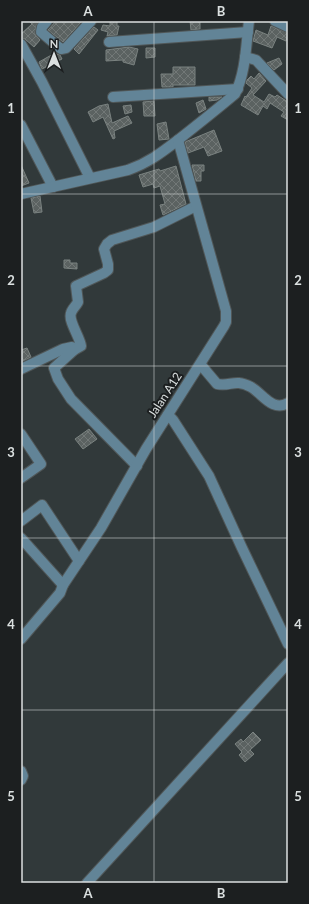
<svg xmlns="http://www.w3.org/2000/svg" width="309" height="904" font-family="Lato,sans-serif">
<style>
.building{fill:url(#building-cross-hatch);stroke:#7a8280}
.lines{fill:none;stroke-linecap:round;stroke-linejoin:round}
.minor-casing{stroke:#505758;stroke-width:12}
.minor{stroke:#628497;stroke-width:10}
.grid{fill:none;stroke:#dbe0e0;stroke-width:1;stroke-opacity:0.55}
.labels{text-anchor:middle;stroke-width:4;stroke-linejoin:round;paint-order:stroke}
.street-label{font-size:12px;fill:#dbe0e0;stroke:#1c1f20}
.neatline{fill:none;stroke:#dbe0e0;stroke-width:1.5}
.grid-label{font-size:13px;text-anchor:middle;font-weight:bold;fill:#dbe0e0}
</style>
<defs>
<pattern id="building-cross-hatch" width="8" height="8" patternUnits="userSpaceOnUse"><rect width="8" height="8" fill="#5b6261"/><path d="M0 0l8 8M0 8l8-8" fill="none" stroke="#727877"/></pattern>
</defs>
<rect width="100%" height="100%" fill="#31393a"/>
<g class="building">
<polygon points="29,21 39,21 36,26 35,34 40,40 34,47 25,39 21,38 21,34 32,24"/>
<polygon points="56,21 82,21 63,42 48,30"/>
<polygon points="110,21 117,21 117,26 119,26 117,35 107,36 108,32 101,30 103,25 110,26"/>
<polygon points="190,21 200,21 200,29 191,30"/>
<polygon points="271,26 288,33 286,41 277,37 272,48 253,41 256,30 268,35"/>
<polygon points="94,27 98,30 79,54 74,49"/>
<polygon points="129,47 138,49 134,65 123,62 123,60 106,61 106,50"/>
<polygon points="146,48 155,48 155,57 146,58"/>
<polygon points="55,53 60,55 62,59 42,69 39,62"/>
<polygon points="279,58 282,64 274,70 267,63"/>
<polygon points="173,67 195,67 195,85 173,85 173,87 162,87 161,74 173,74"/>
<polygon points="259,73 266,81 253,95 264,102 269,94 275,97 277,95 288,102 288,120 281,116 284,112 270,103 267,109 263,106 258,115 241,105 245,96 246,97 252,88 246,83 247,80 251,76 254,79"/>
<polygon points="209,97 222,97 217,100 209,101"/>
<polygon points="203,100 206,109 199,113 196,103"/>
<polygon points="154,101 155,116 144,116 143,102"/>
<polygon points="108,104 112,123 128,116 132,123 114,131 115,138 113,139 103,117 93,122 88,112 99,106"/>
<polygon points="131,105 132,112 125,114 123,106"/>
<polygon points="166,122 169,139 159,140 157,124"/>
<polygon points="214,130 222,151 208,156 204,147 188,153 185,142"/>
<polygon points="21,165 29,183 21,186"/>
<polygon points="192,165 204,165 204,171 201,171 201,181 196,181"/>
<polygon points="176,166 186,204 163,215 160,205 165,204 160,186 154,188 153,184 143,187 139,175 159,169 160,171"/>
<polygon points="40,196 42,212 34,213 31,198"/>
<polygon points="64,260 70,260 70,263 77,263 77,269 64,268"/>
<polygon points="27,348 31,357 21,362 21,350"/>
<polygon points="89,429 97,439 83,449 75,439"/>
<polygon points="253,732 261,740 250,750 254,754 245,762 239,755 242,752 235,744 241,739 243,742"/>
</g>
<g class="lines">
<g class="minor-casing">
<g id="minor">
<polyline points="47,21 42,27 41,32 61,49 66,48 91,21"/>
<polyline points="275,21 288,27"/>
<polyline points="109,42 248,32"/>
<polyline points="21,44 42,82 90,178"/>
<polyline points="245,57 256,60 288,94"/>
<polyline points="113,97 238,89"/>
<polyline points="21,125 53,187"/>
<path d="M 21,194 L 128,170 C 148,163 161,153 178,140 C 197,125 216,110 235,94 C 246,72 246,44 249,21"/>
<path d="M 201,365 L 217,384 C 231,387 234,378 251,387 C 263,394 272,412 288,403"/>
<polyline points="21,369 63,349 72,347 74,348 74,350"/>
<polyline points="168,415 173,420 209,476 242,548 288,644"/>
<polyline points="21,434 41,464 21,478"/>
<path d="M 137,466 L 71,399 L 58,379 L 54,368 L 74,350 L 81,346 C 80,337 68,321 71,313 C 72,309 76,306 78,302 L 76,286 L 104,273 L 108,270 L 108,264 L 104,249 L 107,244 L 112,240 L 154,227 L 196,206"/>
<polyline points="21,521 42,505 79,561"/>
<polyline points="21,538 63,585"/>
<polyline points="21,639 60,593 63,585 101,528 146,449 224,326 226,322 226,311 178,140"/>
<polyline points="21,771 23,776 21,780"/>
<polyline points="87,883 288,663"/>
</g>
</g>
<use href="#minor" class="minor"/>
</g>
<path class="grid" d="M 154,21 L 154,883M 21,194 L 288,194M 21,366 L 288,366M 21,538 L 288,538M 21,710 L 288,710"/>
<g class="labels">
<g class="street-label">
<text transform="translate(165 395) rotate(-57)" y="4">Jalan A12</text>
</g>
</g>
<rect width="309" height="904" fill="none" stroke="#1c1f20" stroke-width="44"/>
<g transform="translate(54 54)" stroke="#1c1f20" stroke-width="3" paint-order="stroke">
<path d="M0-3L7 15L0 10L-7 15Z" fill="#dbe0e0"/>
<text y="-6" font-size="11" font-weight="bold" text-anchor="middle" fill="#dbe0e0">N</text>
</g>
<rect x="22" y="22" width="265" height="860" class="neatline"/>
<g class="grid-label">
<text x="88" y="16">A</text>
<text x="221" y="16">B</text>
<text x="11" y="113">1</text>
<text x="298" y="113">1</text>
<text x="11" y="285">2</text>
<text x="298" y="285">2</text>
<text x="11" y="457">3</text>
<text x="298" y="457">3</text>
<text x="11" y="629">4</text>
<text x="298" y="629">4</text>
<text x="11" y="801">5</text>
<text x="298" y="801">5</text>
<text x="88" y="898">A</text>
<text x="221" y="898">B</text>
</g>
</svg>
